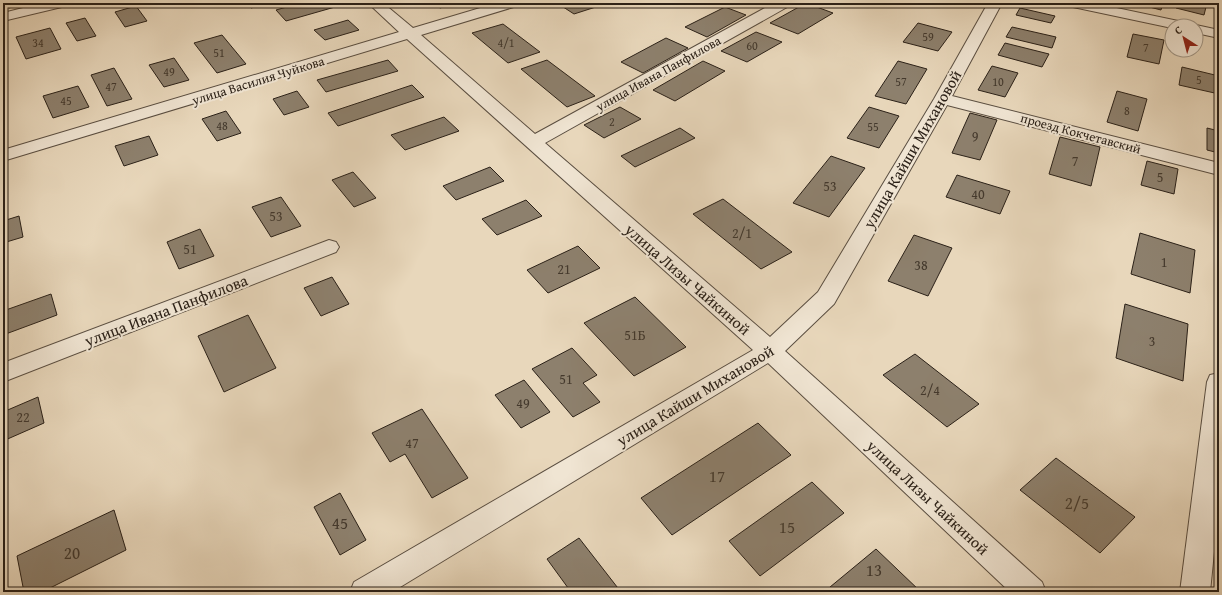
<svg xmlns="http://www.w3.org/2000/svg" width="1222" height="595" font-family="'Gentium Book Plus',serif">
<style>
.building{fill:#8d806d;stroke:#2b2118}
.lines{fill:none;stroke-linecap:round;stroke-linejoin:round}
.minor-casing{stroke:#5a4e41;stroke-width:2}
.minor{fill:#f0e5d3;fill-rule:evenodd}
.labels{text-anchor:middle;stroke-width:4;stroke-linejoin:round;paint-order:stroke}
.far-number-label{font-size:12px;fill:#44392d}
.far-street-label{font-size:13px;fill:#2b2118;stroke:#f0e5d3}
.number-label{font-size:14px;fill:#44392d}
.street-label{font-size:16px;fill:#2b2118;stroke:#f0e5d3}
.near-number-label{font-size:17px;fill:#44392d}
</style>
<rect width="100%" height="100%" fill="#e8d7bb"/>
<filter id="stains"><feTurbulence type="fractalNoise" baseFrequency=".005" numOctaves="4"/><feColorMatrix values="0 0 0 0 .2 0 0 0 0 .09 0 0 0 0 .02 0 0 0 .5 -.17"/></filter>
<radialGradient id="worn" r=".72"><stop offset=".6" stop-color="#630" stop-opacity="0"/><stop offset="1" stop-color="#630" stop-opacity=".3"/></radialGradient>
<g class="building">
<polygon points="7,3 28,3 9,8"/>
<polygon points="247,3 269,3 251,8"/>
<polygon points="301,3 331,3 335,7 286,21 276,10"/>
<polygon points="434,3 457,3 440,8"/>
<polygon points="557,3 599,3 602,5 574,14"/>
<polygon points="806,3 833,13 798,34 770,23"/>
<polygon points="869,3 889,3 882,7"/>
<polygon points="1134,3 1163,3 1161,10"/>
<polygon points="1178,3 1207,3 1204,15 1176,8"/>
<polygon points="136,6 147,21 125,27 115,12"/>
<polygon points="725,7 746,15 707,37 685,27"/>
<polygon points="1020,8 1055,16 1051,23 1016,15"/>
<polygon points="85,18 96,36 77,41 66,23"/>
<polygon points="348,20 359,30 325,40 314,30"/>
<polygon points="918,23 952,32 938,51 903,42"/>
<polygon points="503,24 540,52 508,63 472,33"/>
<polygon points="1012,27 1056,37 1052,48 1006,37"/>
<polygon points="50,28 61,49 26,59 16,37"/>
<polygon points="756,32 782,42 747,62 721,51"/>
<polygon points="1133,34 1164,40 1159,64 1127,57"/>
<polygon points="222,35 246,64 217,73 194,43"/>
<polygon points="666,38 688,48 643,73 621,62"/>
<polygon points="1005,43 1049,54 1042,67 998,55"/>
<polygon points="174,58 189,80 164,87 149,65"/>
<polygon points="388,60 398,71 326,92 317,80"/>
<polygon points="547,60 595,96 567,107 521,69"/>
<polygon points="703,61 725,71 675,101 653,90"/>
<polygon points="898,61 927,69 906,104 875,96"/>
<polygon points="992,66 1018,73 1005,97 978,90"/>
<polygon points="1182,67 1219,76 1219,94 1179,85"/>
<polygon points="114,68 132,99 107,106 91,75"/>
<polygon points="412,85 424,97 338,126 328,113"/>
<polygon points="78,86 89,107 53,118 43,96"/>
<polygon points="297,91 309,107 284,115 273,99"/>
<polygon points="1117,91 1147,99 1138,131 1107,122"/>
<polygon points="620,107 641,119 604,138 584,125"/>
<polygon points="869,107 899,116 879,148 847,138"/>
<polygon points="226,111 241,133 217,141 202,119"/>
<polygon points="970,113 997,120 980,160 952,153"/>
<polygon points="444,117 459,131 405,150 391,135"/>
<polygon points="680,128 695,138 635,167 621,156"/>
<polygon points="1207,128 1219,131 1219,153 1207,150"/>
<polygon points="149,136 158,155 124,166 115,146"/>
<polygon points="1060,137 1100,147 1091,186 1049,174"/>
<polygon points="831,156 865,168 829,217 793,203"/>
<polygon points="1147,161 1178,169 1174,194 1141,185"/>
<polygon points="490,167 504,181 456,200 443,186"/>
<polygon points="353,172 376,198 354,207 332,180"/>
<polygon points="957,175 1010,191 1000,214 946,197"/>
<polygon points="281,197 301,226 271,237 252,207"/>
<polygon points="723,199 792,252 761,269 693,214"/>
<polygon points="526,200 542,216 497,235 482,219"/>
<polygon points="19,216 23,237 3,243 3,221"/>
<polygon points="200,229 214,256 179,269 167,242"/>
<polygon points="1140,233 1195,250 1190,293 1131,274"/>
<polygon points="914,235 952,248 928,296 888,281"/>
<polygon points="578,246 600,268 548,293 527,270"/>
<polygon points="332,277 349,304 321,316 304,288"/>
<polygon points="51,294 57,315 3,335 3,311"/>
<polygon points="635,297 686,347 634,376 584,323"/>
<polygon points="1125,304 1188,324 1183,381 1116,358"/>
<polygon points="248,315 276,368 224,392 198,336"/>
<polygon points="572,348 597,375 583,383 600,402 573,417 532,369"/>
<polygon points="915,354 979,404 947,427 883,375"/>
<polygon points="524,380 550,412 521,428 495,395"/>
<polygon points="38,397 44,423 3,441 3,412"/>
<polygon points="422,409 468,478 432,498 405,454 390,462 372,433"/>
<polygon points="758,423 791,455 672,535 641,498"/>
<polygon points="1056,458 1135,517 1100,553 1020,490"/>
<polygon points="812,482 844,513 760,576 729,541"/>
<polygon points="340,493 366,540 340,555 314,507"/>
<polygon points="114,510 126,550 42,592 24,592 17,556"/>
<polygon points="579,538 621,592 571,592 547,559"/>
<polygon points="876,549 921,592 824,592"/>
</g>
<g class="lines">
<g class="minor-casing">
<g id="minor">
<polygon points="43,3 68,3 66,6 3,21 3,13"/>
<polygon points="368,3 383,3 413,28 497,3 519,3 517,6 421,35 535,134 774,3 791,3 789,6 545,143 770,337 818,292 934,99 988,3 1002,3 952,96 1219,163 1219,175 947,105 834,304 785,351 1042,582 1046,592 1010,592 768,363 392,592 350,592 354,582 753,350 407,39 3,161 3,150 399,32"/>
<polygon points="1066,3 1093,3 1183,22 1188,23 1190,26 1172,26 1172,28 1073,7 1068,6"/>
<polygon points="1196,25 1219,30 1219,38 1196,33 1196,26 1191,26"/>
<polygon points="329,240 336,242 339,247 336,252 3,382 3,363"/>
<polygon points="1219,373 1219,502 1210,592 1180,592 1207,382 1210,375"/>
</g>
</g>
<use href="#minor" class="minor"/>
</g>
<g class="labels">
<g class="far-number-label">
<text x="928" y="41">59</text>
<text x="38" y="47">34</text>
<text x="506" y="47">4/1</text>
<text x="752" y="50">60</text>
<text x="1146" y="52">7</text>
<text x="219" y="57">51</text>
<text x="169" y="76">49</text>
<text x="1199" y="84">5</text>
<text x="901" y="86">57</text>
<text x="998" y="86">10</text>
<text x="111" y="91">47</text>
<text x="66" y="105">45</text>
<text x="1127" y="115">8</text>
<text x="612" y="126">2</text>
<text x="222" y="130">48</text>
<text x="873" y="131">55</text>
</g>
<g class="far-street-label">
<text transform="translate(658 73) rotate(-29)" y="5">улица Ивана Панфилова</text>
<text transform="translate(258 80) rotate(-17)" y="5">улица Василия Чуйкова</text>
<text transform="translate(1081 133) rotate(15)" y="5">проезд Кокчетавский</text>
</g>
<g class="number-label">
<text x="975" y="141">9</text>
<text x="1075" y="166">7</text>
<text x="1160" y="182">5</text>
<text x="830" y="191">53</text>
<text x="978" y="199">40</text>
<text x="276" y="221">53</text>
<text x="742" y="238">2/1</text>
<text x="190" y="254">51</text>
<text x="1164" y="267">1</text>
<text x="921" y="270">38</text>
<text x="564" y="274">21</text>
<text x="635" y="340">51Б</text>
<text x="1152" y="346">3</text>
<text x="566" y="384">51</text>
<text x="930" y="395">2/4</text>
<text x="523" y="408">49</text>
<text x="23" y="422">22</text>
<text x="412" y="448">47</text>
</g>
<g class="street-label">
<text transform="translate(912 149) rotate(-60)" y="6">улица Кайши Михановой</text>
<text transform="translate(688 279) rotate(41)" y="6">улица Лизы Чайкиной</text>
<text transform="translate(166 310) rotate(-21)" y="6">улица Ивана Панфилова</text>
<text transform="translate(695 395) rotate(-31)" y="6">улица Кайши Михановой</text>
<text transform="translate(928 497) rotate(43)" y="6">улица Лизы Чайкиной</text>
</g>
<g class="near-number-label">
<text x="717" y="482">17</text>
<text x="1077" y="509">2/5</text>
<text x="340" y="529">45</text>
<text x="787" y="533">15</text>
<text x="72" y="559">20</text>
<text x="874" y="576">13</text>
</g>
</g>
<rect width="1222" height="595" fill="none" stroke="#e8d7bb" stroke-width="16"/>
<rect x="4" y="4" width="1214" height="587" fill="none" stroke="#2b2118" stroke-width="2"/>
<rect x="8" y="8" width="1206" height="579" fill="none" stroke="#2b2118"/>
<g transform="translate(1184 38) rotate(324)"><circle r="19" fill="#f0e5d3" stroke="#a19788"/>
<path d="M0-3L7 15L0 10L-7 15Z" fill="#8f2418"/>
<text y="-6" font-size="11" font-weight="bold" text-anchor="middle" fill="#2b2118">С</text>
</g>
<rect width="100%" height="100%" filter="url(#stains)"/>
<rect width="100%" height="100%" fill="url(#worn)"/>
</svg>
